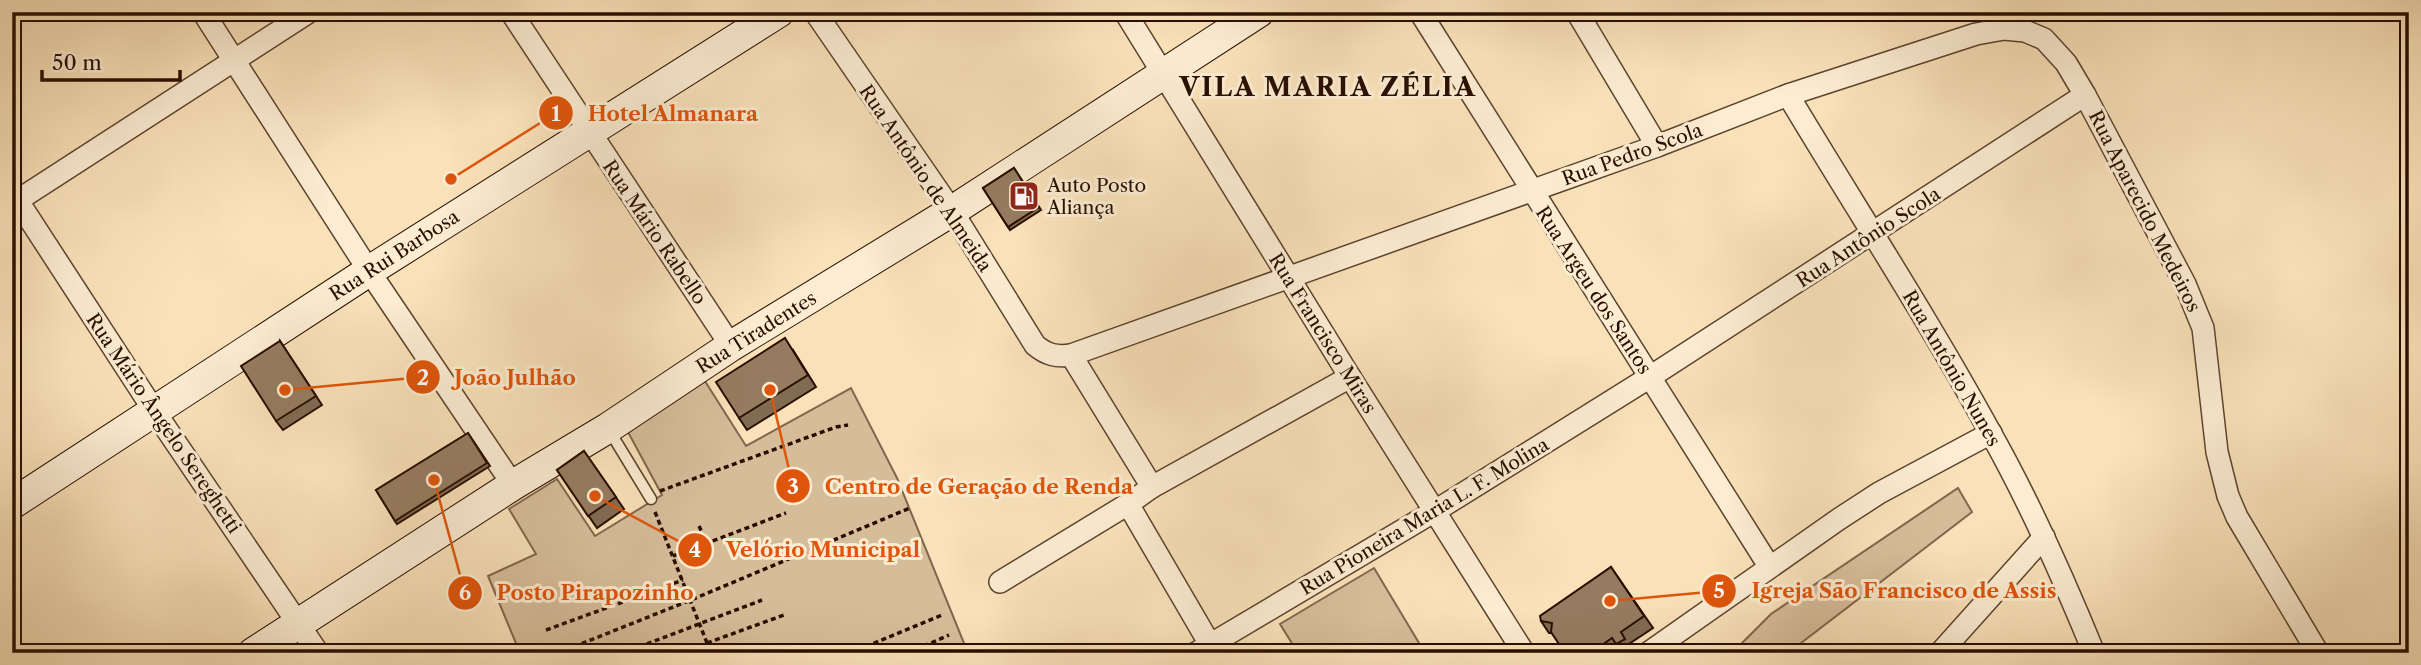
<svg xmlns="http://www.w3.org/2000/svg" width="2421" height="665" font-family="'Libre Caslon Text',serif">
<style>
.green{fill:#d6bd9a;stroke:#80664d;stroke-width:2}
.lines{fill:none;stroke-linecap:round;stroke-linejoin:round}
.lane-casing{stroke:#5d432e;stroke-width:13}
.street-casing{stroke:#5d432e;stroke-width:24}
.secondary-casing{stroke:#290e00;stroke-width:32}
.path{stroke:#290e00;stroke-width:3.5;stroke-dasharray:5 3.5;stroke-linecap:butt}
.lane{stroke:#fbecd2;stroke-width:10}
.street{stroke:#fbecd2;stroke-width:21}
.secondary{stroke:#fbecd2;stroke-width:30}
.wall{fill:#806b53;stroke:#290e00;stroke-width:2}
.building{fill:#957c60;stroke:#290e00;stroke-width:2}
.labels{text-anchor:middle;stroke-width:6;stroke-linejoin:round;paint-order:stroke}
.street-label{font-size:19px;fill:#290e00;stroke:#fbecd2}
.poi-label{font-size:19px;fill:#290e00;stroke:#fbecd2;text-anchor:start}
.district-label{font-size:26px;font-weight:bold;letter-spacing:2px;fill:#290e00;stroke:#fbecd2}
.leader{fill:none;stroke:#de550b;stroke-width:2.5}
.callout-dot{fill:#de550b;stroke:#fbecd2;stroke-width:2.5}
.mark-label{font-size:21px;text-anchor:middle;font-weight:bold;fill:#fff}
.callout-label{font-size:21px;text-anchor:middle;font-weight:bold;fill:#de550b;stroke:#fbecd2;stroke-width:6;stroke-linejoin:round;paint-order:stroke}
</style>
<rect width="100%" height="100%" fill="#f9e1b9"/>
<filter id="stains"><feTurbulence type="fractalNoise" baseFrequency=".00286" numOctaves="4"/><feColorMatrix values="0 0 0 0 .2 0 0 0 0 .09 0 0 0 0 .02 0 0 0 .5 -.17"/></filter>
<radialGradient id="worn" r=".72"><stop offset=".6" stop-color="#630" stop-opacity="0"/><stop offset="1" stop-color="#630" stop-opacity=".3"/></radialGradient>
<g class="green">
<polygon points="703,378 746,446 851,388 897,478 968,653 520,653 488,576 536,554 509,509 557,479 595,536 662,495 622,421"/>
<polygon points="1958,488 1972,512 1788,653 1732,653 1771,614"/>
<polygon points="1374,568 1425,653 1298,653 1280,624"/>
</g>
<g class="lines">
<g class="lane-casing">
<polyline id="lane" points="609,430 651,499"/>
</g>
<g class="street-casing">
<g id="street">
<polyline points="203,12 369,271 513,485"/>
<polyline points="511,12 731,346"/>
<path d="M 815,12 L 952,211 L 1035,345 C 1047,355 1056,357 1071,355 L 1657,146 L 1788,95 L 1976,34 L 2004,29 L 2025,31 L 2044,39 L 2066,63 L 2085,95 L 2185,284 L 2203,328 L 2217,452 L 2228,496 L 2237,517 L 2318,653"/>
<polyline points="1125,12 1350,377 1524,653"/>
<polyline points="1420,12 1769,566"/>
<polyline points="1577,12 1657,146"/>
<path d="M 1788,95 C 1855,207 1927,317 1990,432 C 2030,503 2063,577 2094,653"/>
<polyline points="12,192 155,412 318,653"/>
<polyline points="12,204 309,12"/>
<polyline points="1071,355 1152,487"/>
<polyline points="1128,504 1215,653"/>
<polyline points="1000,582 1128,504 1152,487 1350,377"/>
<polyline points="1196,653 1435,511 1650,377 2085,95"/>
<polyline points="1648,653 1839,519 1879,493 1991,433"/>
<polyline points="1940,653 2044,537"/>
</g>
</g>
<g class="secondary-casing">
<g id="secondary">
<polyline points="12,504 369,271 779,12"/>
<polyline points="253,653 513,485 608,428 731,346 952,211 1259,12"/>
</g>
</g>
<g class="path">
<polyline points="660,491 836,427 848,425"/>
<polyline points="655,512 711,653"/>
<polyline points="699,526 707,543"/>
<polyline points="673,556 786,513"/>
<polyline points="546,630 683,580"/>
<polyline points="707,643 784,615"/>
<polyline points="558,653 691,600 910,508"/>
<polyline points="623,653 762,600"/>
<polyline points="700,653 710,649"/>
<polyline points="850,653 942,615"/>
<polyline points="908,653 949,635"/>
</g>
<use href="#lane" class="lane"/>
<use href="#street" class="street"/>
<use href="#secondary" class="secondary"/>
</g>
<g class="wall">
<polygon points="1014,168 1041,210 1010,230 983,188"/>
<polygon points="280,341 322,405 283,430 276,421"/>
<polygon points="793,350 816,387 747,430 739,418"/>
<polygon points="468,433 490,466 397,524 376,490"/>
<polygon points="584,451 624,509 597,528 557,470"/>
<polygon points="1611,567 1653,628 1629,644 1634,651 1630,653 1622,653 1620,650 1617,653 1565,653 1552,633 1549,633 1541,621"/>
</g>
<g class="building">
<polygon points="1014,168 1039,207 1008,227 983,188"/>
<polygon points="785,338 808,375 739,418 716,382"/>
<polygon points="280,341 316,396 276,421 241,366"/>
<polygon points="468,433 487,463 395,521 376,490"/>
<polygon points="584,451 616,497 588,516 557,470"/>
<polygon points="1611,567 1644,616 1621,632 1625,639 1616,644 1612,638 1591,653 1569,653 1569,648 1559,644 1551,632 1552,623 1541,621 1540,616"/>
</g>
<defs>
<g id="fuel-square" transform="scale(1.575)"><rect x="-9" y="-9" width="18" height="18" rx="4" fill="#8f2418" stroke="#fbecd2"/><path d="M-5.5-6h7V0h2V4h1.3V-2.5L3-4.5l.8-.8L6-3V5H2.5V1h-1V6h-7ZM-4.2-4.7v3.2H.2V-4.7Z" fill="#fff"/></g>
</defs>
<g fill-rule="evenodd">
<use href="#fuel-square" x="1024" y="196"/>
</g>
<g class="labels">
<g class="street-label">
<text transform="translate(1632 154) rotate(-20)" y="7">Rua Pedro Scola</text>
<text transform="translate(926 178) rotate(56)" y="7">Rua Antônio de Almeida</text>
<text transform="translate(2145 211) rotate(63)" y="7">Rua Aparecido Medeiros</text>
<text transform="translate(655 232) rotate(56)" y="7">Rua Mário Rabello</text>
<text transform="translate(1868 237) rotate(-33)" y="7">Rua Antônio Scola</text>
<text transform="translate(394 255) rotate(-33)" y="7">Rua Rui Barbosa</text>
<text transform="translate(1594 290) rotate(57)" y="7">Rua Argeu dos Santos</text>
<text transform="translate(756 332) rotate(-32)" y="7">Rua Tiradentes</text>
<text transform="translate(1323 333) rotate(58)" y="7">Rua Francisco Miras</text>
<text transform="translate(1952 368) rotate(60)" y="7">Rua Antônio Nunes</text>
<text transform="translate(164 423) rotate(56)" y="7">Rua Mário Ângelo Sereghetti</text>
<text transform="translate(1424 516) rotate(-31)" y="7">Rua Pioneira Maria L. F. Molina</text>
</g>
<g class="poi-label">
<text x="1047" y="192">Auto Posto<tspan x="1047" dy="22">Aliança</tspan></text>
</g>
<g class="district-label">
<text x="1328" y="96">VILA MARIA ZÉLIA</text>
</g>
</g>
<path class="leader" d="M451 179L556 113M285 390L423 377M770 390L793 486M595 496L695 550M1610 601L1719 591M434 480L465 593"/>
<g class="callout-dot">
<circle cx="451" cy="179" r="7"/>
<circle cx="285" cy="390" r="7"/>
<circle cx="770" cy="390" r="7"/>
<circle cx="595" cy="496" r="7"/>
<circle cx="1610" cy="601" r="7"/>
<circle cx="434" cy="480" r="7"/>
<circle cx="556" cy="113" r="18"/>
<circle cx="423" cy="377" r="18"/>
<circle cx="793" cy="486" r="18"/>
<circle cx="695" cy="550" r="18"/>
<circle cx="1719" cy="591" r="18"/>
<circle cx="465" cy="593" r="18"/>
</g>
<g class="mark-label">
<text x="556" y="121">1</text>
<text x="423" y="385">2</text>
<text x="793" y="494">3</text>
<text x="695" y="557">4</text>
<text x="1719" y="598">5</text>
<text x="465" y="600">6</text>
</g>
<g class="callout-label">
<text x="673" y="121">Hotel Almanara</text>
<text x="515" y="385">João Julhão</text>
<text x="979" y="494">Centro de Geração de Renda</text>
<text x="823" y="557">Velório Municipal</text>
<text x="1904" y="598">Igreja São Francisco de Assis</text>
<text x="595" y="600">Posto Pirapozinho</text>
</g>
<rect width="2421" height="665" fill="none" stroke="#f9e1b9" stroke-width="42"/>
<rect x="14" y="14" width="2393" height="637" fill="none" stroke="#290e00" stroke-width="3.5"/>
<rect x="21" y="21" width="2379" height="623" fill="none" stroke="#290e00" stroke-width="2"/>
<path d="M42 70v10h138v-10" fill="none" stroke="#290e00" stroke-width="3.5"/>
<text x="52" y="70" font-size="21" fill="#290e00" stroke="#fbecd2" stroke-width="5" paint-order="stroke">50 m</text>
<rect width="100%" height="100%" filter="url(#stains)"/>
<rect width="100%" height="100%" fill="url(#worn)"/>
</svg>
